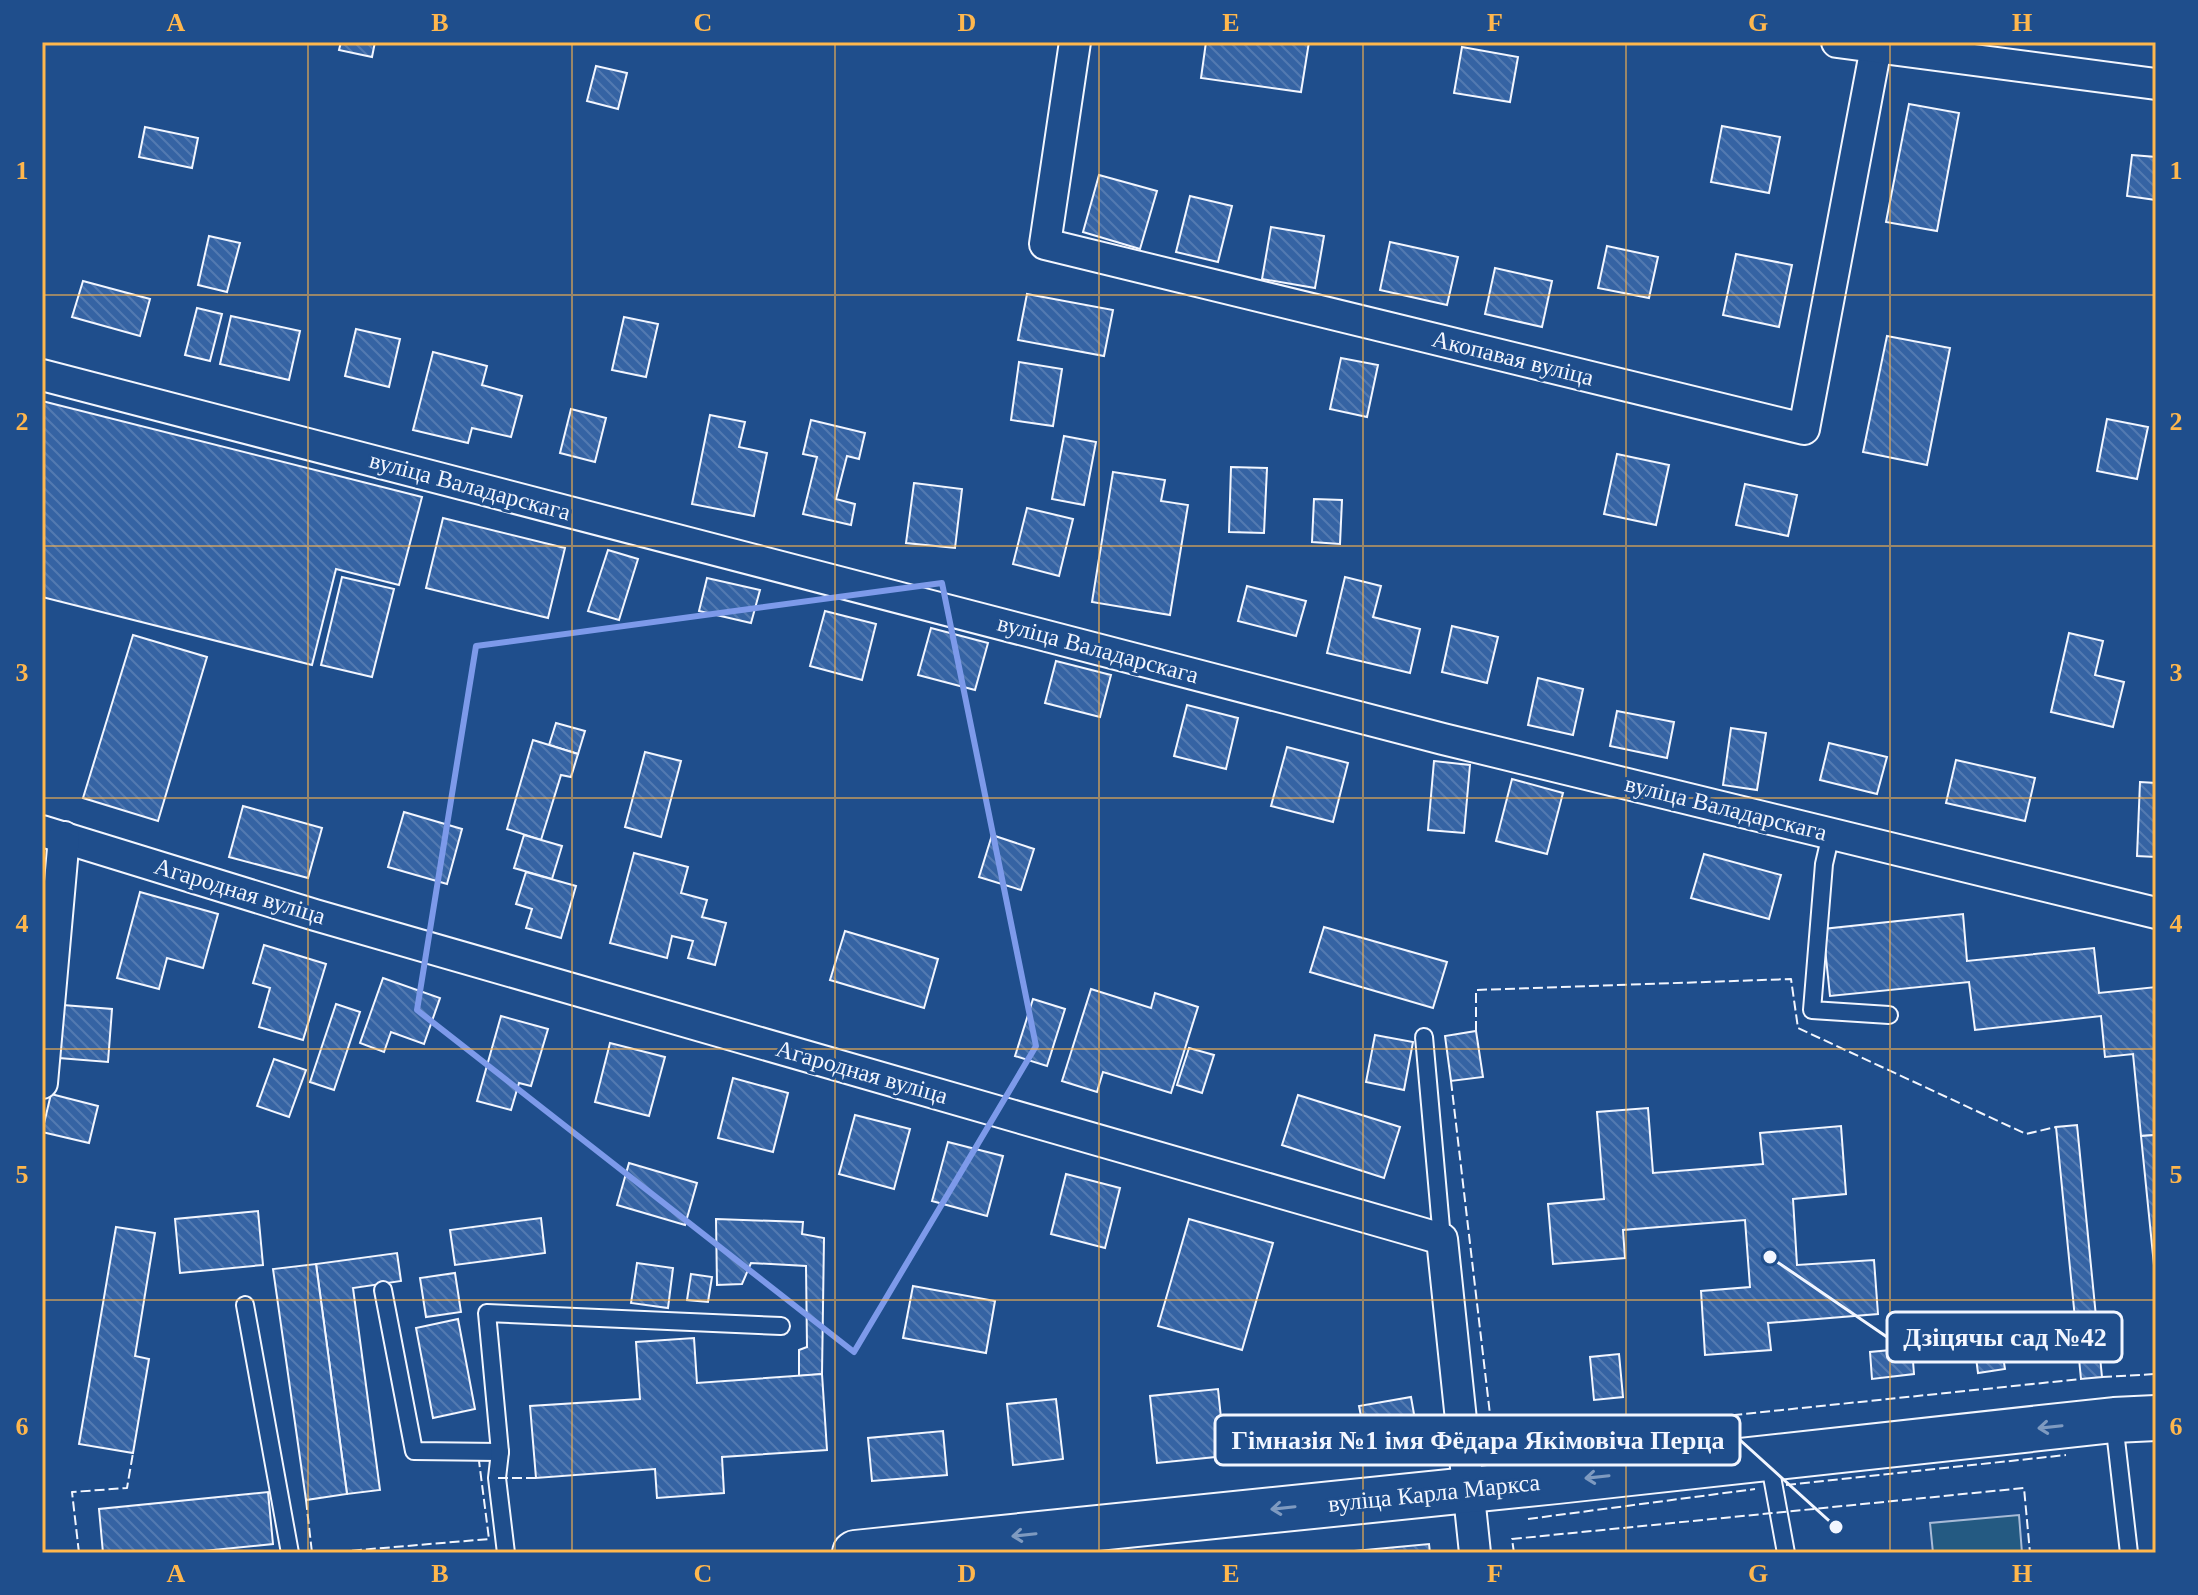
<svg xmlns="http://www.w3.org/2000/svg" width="2198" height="1595" font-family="'Times New Roman',serif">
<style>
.pitch{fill:#245a82;stroke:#a8bbd7;stroke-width:2}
.building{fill:url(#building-back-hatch);stroke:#f2f6ff;stroke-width:2}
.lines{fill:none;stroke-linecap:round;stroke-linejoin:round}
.lane-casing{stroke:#f2f6ff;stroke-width:20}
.street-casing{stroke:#f2f6ff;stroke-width:34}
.secondary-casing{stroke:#f2f6ff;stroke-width:48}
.lane{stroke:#1f4e8c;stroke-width:16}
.street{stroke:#1f4e8c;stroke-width:30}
.secondary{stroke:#1f4e8c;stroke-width:44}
.fence{stroke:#f2f6ff;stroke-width:2;stroke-dasharray:10 4;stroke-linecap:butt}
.oneway{stroke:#7e9ac0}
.marked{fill:none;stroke:#7d9aea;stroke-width:6;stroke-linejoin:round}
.grid{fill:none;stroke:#ffb74d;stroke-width:2;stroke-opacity:0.55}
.labels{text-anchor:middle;stroke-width:6;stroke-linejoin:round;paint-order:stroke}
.street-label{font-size:24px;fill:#f2f6ff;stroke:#1f4e8c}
.leader{fill:none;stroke:#f2f6ff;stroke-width:3}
.callout-dot{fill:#f2f6ff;stroke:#1f4e8c;stroke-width:3}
.callout{fill:#1f4e8c;stroke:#f2f6ff;stroke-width:3}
.callout-label{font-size:26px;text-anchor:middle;font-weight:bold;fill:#f2f6ff}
.neatline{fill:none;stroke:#ffb74d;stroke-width:3}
.grid-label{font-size:26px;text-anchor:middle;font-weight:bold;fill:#ffb74d}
</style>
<defs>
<pattern id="building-back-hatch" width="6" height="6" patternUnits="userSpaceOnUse" patternTransform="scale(2)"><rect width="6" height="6" fill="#3563a3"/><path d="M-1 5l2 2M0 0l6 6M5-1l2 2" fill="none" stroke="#537ab1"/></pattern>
</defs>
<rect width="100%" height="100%" fill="#1f4e8c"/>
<polygon class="pitch" points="2019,1515 2022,1553 1933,1553 1930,1523"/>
<g class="building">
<polygon points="341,42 375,42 372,57 339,50"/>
<polygon points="1206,42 1309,42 1301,92 1201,78"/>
<polygon points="1462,47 1518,57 1510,102 1454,93"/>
<polygon points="596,66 627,73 618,109 587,101"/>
<polygon points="1909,104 1959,113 1937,231 1886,222"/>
<polygon points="1722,126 1780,137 1769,193 1711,182"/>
<polygon points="145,127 198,138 192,168 139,157"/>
<polygon points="2132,155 2156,157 2156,200 2127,196"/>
<polygon points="1099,175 1157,191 1140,249 1083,232"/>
<polygon points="1190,196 1232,206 1218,262 1176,252"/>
<polygon points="1271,227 1324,236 1315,288 1262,279"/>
<polygon points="209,236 240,243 227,292 198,285"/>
<polygon points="1390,242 1458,257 1447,305 1380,290"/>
<polygon points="1607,246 1658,257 1649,298 1598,288"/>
<polygon points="1736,254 1792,265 1779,327 1723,315"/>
<polygon points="1495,268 1552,281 1542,327 1485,314"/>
<polygon points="83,281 150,299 140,336 72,317"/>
<polygon points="1027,294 1113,310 1104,356 1018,340"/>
<polygon points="197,308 222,314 210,361 185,355"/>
<polygon points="231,316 300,331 289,380 220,364"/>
<polygon points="624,317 658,324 646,377 612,370"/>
<polygon points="356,329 400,339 389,387 345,376"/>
<polygon points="1887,336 1950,348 1927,465 1863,452"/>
<polygon points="433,352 487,366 482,385 522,396 511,437 472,428 468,443 413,430"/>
<polygon points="1341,358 1378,365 1367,417 1330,409"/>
<polygon points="1019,362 1062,369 1053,426 1011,420"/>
<polygon points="42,401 422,497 399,585 336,569 312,665 42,597"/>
<polygon points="571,409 606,418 595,462 560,453"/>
<polygon points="710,415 745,422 739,447 767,453 754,516 692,504"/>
<polygon points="2107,419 2148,427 2137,479 2097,471"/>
<polygon points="811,420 865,433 859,459 847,456 836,499 855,504 851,525 803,514 817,457 803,454"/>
<polygon points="1064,436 1096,442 1084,505 1052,499"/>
<polygon points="1617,454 1669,465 1656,525 1604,514"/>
<polygon points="1231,467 1267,468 1264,533 1229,532"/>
<polygon points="1113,472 1165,480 1161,501 1188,505 1170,615 1092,602"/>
<polygon points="914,483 962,489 955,548 906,543"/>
<polygon points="1745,484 1797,495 1788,536 1736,525"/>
<polygon points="1314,499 1342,500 1340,544 1312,542"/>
<polygon points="1027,508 1073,519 1059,576 1013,564"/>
<polygon points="443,518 565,548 548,618 426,588"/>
<polygon points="608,550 638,559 619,620 588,611"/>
<polygon points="342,577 394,589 372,677 321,665"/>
<polygon points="1345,577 1381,586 1373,617 1420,629 1410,673 1327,653"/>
<polygon points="707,578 760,590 751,623 699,611"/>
<polygon points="1247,586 1306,601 1296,636 1238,621"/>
<polygon points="825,611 876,624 862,680 810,666"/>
<polygon points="1452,626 1498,637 1487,683 1442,672"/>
<polygon points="931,628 988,643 975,690 918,675"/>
<polygon points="2069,633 2103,641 2095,675 2124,682 2113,727 2051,712"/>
<polygon points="133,635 207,657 158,821 83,798"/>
<polygon points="1056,661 1111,675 1100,717 1045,703"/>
<polygon points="1538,678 1583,689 1573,735 1528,725"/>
<polygon points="1187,705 1238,718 1226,769 1174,756"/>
<polygon points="1617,711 1674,722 1667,758 1610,746"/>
<polygon points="556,723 585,731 578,754 549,745"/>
<polygon points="1731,728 1766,733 1757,790 1723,785"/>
<polygon points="533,740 578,754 571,777 561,775 541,840 507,829"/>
<polygon points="1829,743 1887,757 1877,794 1820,780"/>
<polygon points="1287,747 1348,763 1333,822 1271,806"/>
<polygon points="645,752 681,761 661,837 625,827"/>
<polygon points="1956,760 2035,778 2025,821 1946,803"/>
<polygon points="1434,761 1470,765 1464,833 1428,830"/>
<polygon points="1512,779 1563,793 1547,854 1496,841"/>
<polygon points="2140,782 2156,783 2156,857 2137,856"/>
<polygon points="243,806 322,828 308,878 229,857"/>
<polygon points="404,812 462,829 447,884 388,867"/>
<polygon points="524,835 562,846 552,879 514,868"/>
<polygon points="992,835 1034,849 1021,890 979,877"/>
<polygon points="634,853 688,867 681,893 707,900 702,917 726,923 715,965 688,958 693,941 672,936 667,958 610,943"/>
<polygon points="1704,854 1781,875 1769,919 1691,898"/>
<polygon points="526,872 576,886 561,938 526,928 532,909 516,904"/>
<polygon points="140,892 218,914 203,968 167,958 159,989 117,978"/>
<polygon points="1963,914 1967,961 2094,948 2099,993 2156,987 2156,1135 2141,1136 2133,1054 2105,1057 2101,1016 1975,1030 1969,982 1830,996 1823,929"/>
<polygon points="1324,927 1447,962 1433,1008 1310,972"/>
<polygon points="845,931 938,959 924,1008 830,980"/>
<polygon points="264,945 326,964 303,1040 259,1027 270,988 253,983"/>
<polygon points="383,978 440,998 424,1044 391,1032 384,1052 360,1043"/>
<polygon points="1091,989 1151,1008 1155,993 1198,1007 1171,1093 1103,1072 1097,1092 1062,1081"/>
<polygon points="1033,999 1065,1009 1047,1066 1015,1056"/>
<polygon points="336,1004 360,1012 334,1090 310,1082"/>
<polygon points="63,1005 112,1009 108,1062 59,1058"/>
<polygon points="501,1016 548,1029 531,1086 519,1083 511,1110 477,1101"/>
<polygon points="1476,1031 1483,1077 1451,1081 1445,1036"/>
<polygon points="1375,1035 1413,1042 1404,1090 1366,1082"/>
<polygon points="610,1043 665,1057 649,1116 595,1102"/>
<polygon points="1189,1048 1214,1055 1202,1093 1177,1085"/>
<polygon points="274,1059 306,1070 289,1117 257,1106"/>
<polygon points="733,1078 788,1093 773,1152 718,1138"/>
<polygon points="51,1094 98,1106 89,1143 42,1132"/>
<polygon points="1298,1095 1400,1127 1384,1178 1282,1145"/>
<polygon points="1648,1108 1653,1173 1763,1164 1760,1133 1841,1126 1846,1194 1793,1199 1797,1265 1874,1260 1878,1314 1768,1323 1771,1350 1705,1355 1701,1291 1750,1287 1745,1220 1623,1230 1625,1258 1553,1264 1548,1204 1604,1199 1597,1112"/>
<polygon points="855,1115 910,1129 894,1189 839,1174"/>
<polygon points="2077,1125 2102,1377 2081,1379 2056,1127"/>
<polygon points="2156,1135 2156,1285 2141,1136"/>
<polygon points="948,1142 1003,1156 987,1216 932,1201"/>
<polygon points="629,1163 697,1183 685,1225 617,1205"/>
<polygon points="1066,1174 1120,1188 1105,1248 1051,1234"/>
<polygon points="258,1211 263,1265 180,1273 175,1219"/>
<polygon points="541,1218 545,1253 455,1265 450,1230"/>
<polygon points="716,1219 803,1222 802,1234 824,1238 822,1374 799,1376 799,1350 807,1347 806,1266 751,1263 742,1284 717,1285"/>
<polygon points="1189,1219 1273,1243 1242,1350 1158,1326"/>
<polygon points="116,1227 155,1233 135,1356 149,1359 133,1453 79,1444"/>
<polygon points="397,1253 401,1281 353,1288 380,1490 347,1494 316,1264"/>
<polygon points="637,1263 673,1268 668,1308 631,1303"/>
<polygon points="316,1264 347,1494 306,1500 273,1269"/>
<polygon points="455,1273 461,1312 426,1317 420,1278"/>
<polygon points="691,1274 712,1277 708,1302 687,1300"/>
<polygon points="913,1286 995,1301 986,1353 903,1338"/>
<polygon points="458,1319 475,1409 433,1418 416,1328"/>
<polygon points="694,1338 697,1383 822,1374 827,1450 722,1457 724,1493 657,1498 655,1469 536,1478 530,1406 640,1399 636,1342"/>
<polygon points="2000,1338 2005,1369 1978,1373 1974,1342"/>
<polygon points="1912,1348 1914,1374 1872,1379 1870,1352"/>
<polygon points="1619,1354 1623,1397 1594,1400 1590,1357"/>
<polygon points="1218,1389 1225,1456 1157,1463 1150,1396"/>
<polygon points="1411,1397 1418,1437 1367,1446 1359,1406"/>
<polygon points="1056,1399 1063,1459 1013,1465 1007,1404"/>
<polygon points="943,1431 947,1475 872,1481 868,1438"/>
<polygon points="268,1492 273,1544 183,1553 103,1553 99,1509"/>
<polygon points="1429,1544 1430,1553 1355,1553 1355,1551"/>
</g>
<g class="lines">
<g class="lane-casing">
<g id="lane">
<polyline points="1831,834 1824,864 1812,1010 1889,1015"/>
<polyline points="1424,1037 1442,1239"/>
<polyline points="383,1290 414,1451 500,1452"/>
<polyline points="245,1305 290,1553"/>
<polyline points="2114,1422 2129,1553"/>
<polyline points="1769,1460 1786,1553"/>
<polyline points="506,1553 497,1478 500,1452 487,1313 781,1326"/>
</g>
</g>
<g class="street-casing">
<g id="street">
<polyline points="1075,42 1045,244 1804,429 1877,42"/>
<polyline points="1837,42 2156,84"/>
<polyline points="42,375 1443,739 2156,913"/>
<polyline points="42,831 315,915 1442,1239 1475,1553"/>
<polyline points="42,1083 64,837"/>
</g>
</g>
<g class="secondary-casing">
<polyline id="secondary" points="855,1553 1557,1481 2114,1420 2156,1418"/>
</g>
<use href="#lane" class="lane"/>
<use href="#street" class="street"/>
<use href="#secondary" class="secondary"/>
<g class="fence">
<polyline points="2093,42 2097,42"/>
<polyline points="1476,1031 1476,990 1791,979 1798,1028 2026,1134 2056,1127"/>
<polyline points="1451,1081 1493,1440 2081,1379"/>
<polyline points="2102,1377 2156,1374"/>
<polyline points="498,1478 536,1478"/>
<polyline points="1786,1485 2066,1455"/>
<polyline points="306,1500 312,1553"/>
<polyline points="1528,1519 1755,1489"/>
<polyline points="79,1553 72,1492 127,1488 133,1453"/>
<polyline points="324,1553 489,1539 479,1461"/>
<polyline points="1514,1553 1512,1539 2024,1488 2030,1553"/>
</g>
</g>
<defs><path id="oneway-shaft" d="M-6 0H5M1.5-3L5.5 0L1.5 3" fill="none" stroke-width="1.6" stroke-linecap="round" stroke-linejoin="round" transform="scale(2)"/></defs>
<g class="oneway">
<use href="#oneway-shaft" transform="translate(2050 1427) rotate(174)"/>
<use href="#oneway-shaft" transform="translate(1597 1477) rotate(174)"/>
<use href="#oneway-shaft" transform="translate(1283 1508) rotate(174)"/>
<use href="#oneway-shaft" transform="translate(1024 1535) rotate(174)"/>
</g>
<path class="marked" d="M 942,583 L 1036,1046 L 854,1352 L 417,1010 L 476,646 Z"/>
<path class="grid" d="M 308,42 L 308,1553M 572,42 L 572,1553M 835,42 L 835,1553M 1099,42 L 1099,1553M 1363,42 L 1363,1553M 1626,42 L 1626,1553M 1890,42 L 1890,1553M 42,295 L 2156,295M 42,546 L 2156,546M 42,798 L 2156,798M 42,1049 L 2156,1049M 42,1300 L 2156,1300"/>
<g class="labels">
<g class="street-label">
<text transform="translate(1513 358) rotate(14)" y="8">Акопавая вуліца</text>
<text transform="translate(470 486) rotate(15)" y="8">вуліца Валадарскага</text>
<text transform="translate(1098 649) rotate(15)" y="8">вуліца Валадарскага</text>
<text transform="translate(1726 808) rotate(14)" y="8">вуліца Валадарскага</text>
<text transform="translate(240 891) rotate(17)" y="8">Агародная вуліца</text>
<text transform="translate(862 1072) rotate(16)" y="8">Агародная вуліца</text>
<text transform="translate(1434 1493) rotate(-6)" y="8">вуліца Карла Маркса</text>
</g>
</g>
<path class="leader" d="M1770 1257L1887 1337M1836 1527L1740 1440"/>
<g class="callout-dot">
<circle cx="1770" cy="1257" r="8"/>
<circle cx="1836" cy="1527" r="8"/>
</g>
<g class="callout">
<rect x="1887" y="1312" width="235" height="50" rx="8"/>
<rect x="1215" y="1415" width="525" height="50" rx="8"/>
</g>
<g class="callout-label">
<text x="2005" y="1346">Дзіцячы сад №42</text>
<text x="1478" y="1449">Гімназія №1 імя Фёдара Якімовіча Перца</text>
</g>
<rect width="2198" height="1595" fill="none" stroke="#1f4e8c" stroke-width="88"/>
<rect x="44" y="44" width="2110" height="1507" class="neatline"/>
<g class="grid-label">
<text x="176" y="31">A</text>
<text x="440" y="31">B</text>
<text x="703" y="31">C</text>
<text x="967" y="31">D</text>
<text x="1231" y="31">E</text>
<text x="1495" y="31">F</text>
<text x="1758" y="31">G</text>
<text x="2022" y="31">H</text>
<text x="22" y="179">1</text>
<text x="2176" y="179">1</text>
<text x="22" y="430">2</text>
<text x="2176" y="430">2</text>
<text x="22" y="681">3</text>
<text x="2176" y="681">3</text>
<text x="22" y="932">4</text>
<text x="2176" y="932">4</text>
<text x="22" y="1183">5</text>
<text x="2176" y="1183">5</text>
<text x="22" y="1435">6</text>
<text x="2176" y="1435">6</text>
<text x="176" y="1582">A</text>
<text x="440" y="1582">B</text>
<text x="703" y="1582">C</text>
<text x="967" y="1582">D</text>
<text x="1231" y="1582">E</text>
<text x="1495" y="1582">F</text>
<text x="1758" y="1582">G</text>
<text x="2022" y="1582">H</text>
</g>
</svg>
